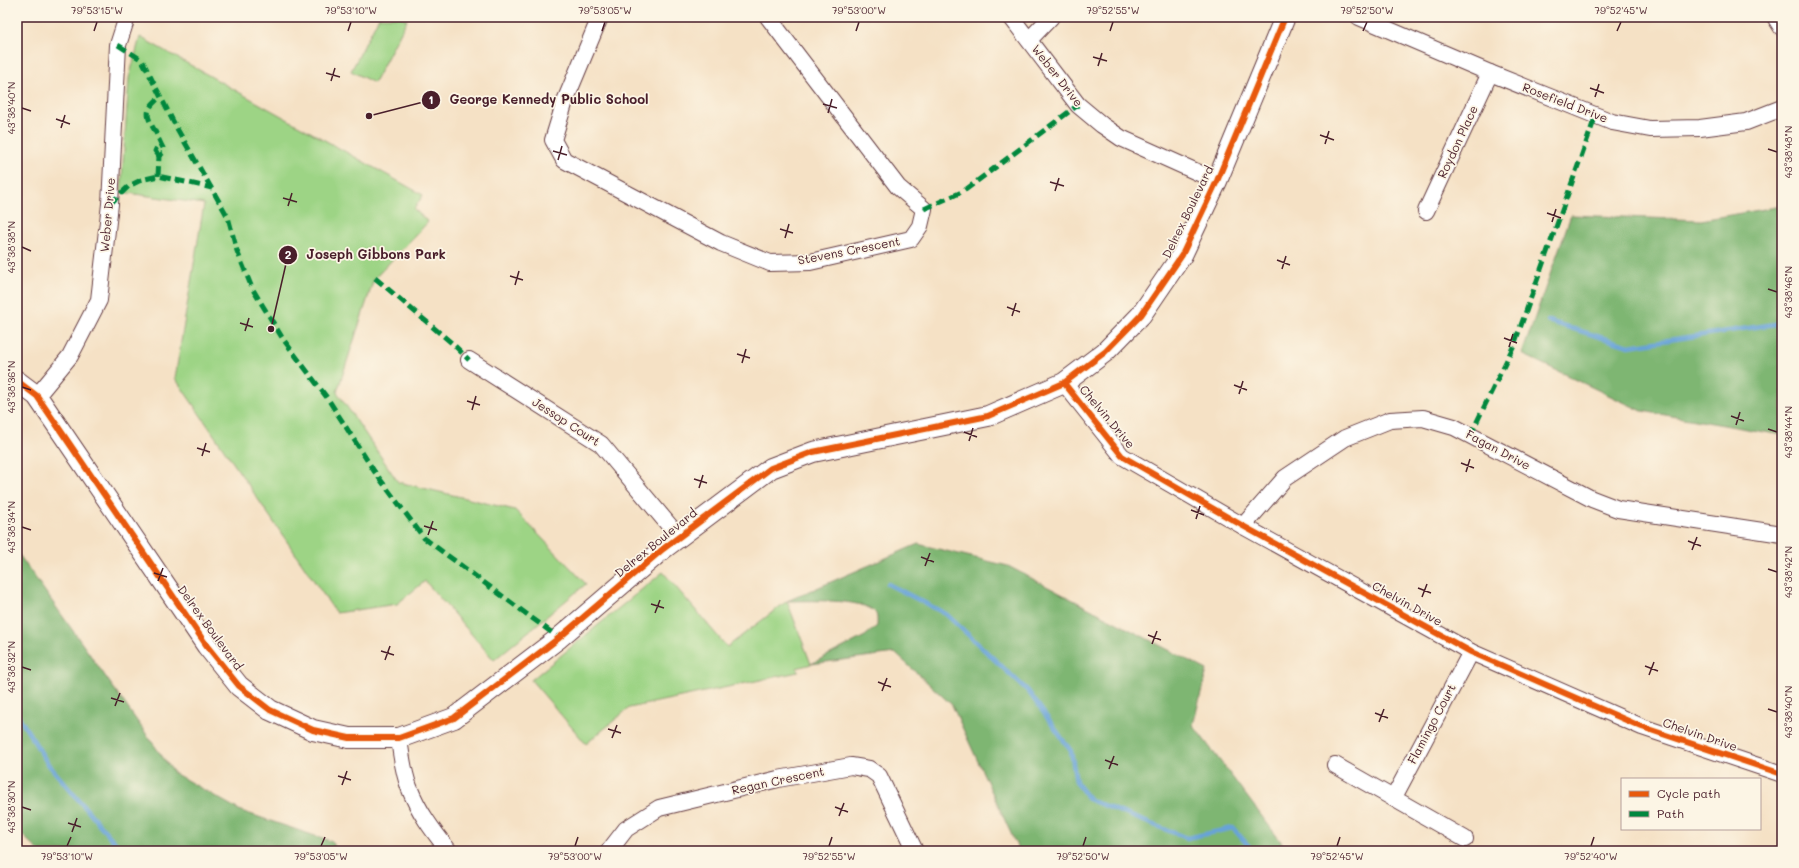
<svg xmlns="http://www.w3.org/2000/svg" width="1799" height="868" font-family="Mali,sans-serif">
<style>
.green{fill:#9dd485;stroke:#747a58}
.forest{fill:#7eb672;stroke:#646a4e}
.lines{fill:none;stroke-linecap:round;stroke-linejoin:round}
.stream{stroke:#67a3d8;stroke-width:4.5}
.minor-casing{stroke:#643c42;stroke-width:18}
.tertiary-casing{stroke:#643c42;stroke-width:22}
.minor{stroke:#fff;stroke-width:16}
.tertiary{stroke:#fff;stroke-width:20}
.quiet{stroke:#00873e;stroke-width:5;stroke-dasharray:10 5;stroke-linecap:butt}
.cycleway-casing{stroke:#fcf5e5;stroke-width:8}
.cycleway{stroke:#e8590c;stroke-width:6}
.ticks{fill:none;stroke:#4a1f2b;stroke-width:1.5}
.labels{text-anchor:middle;stroke-width:3.5;stroke-linejoin:round;paint-order:stroke}
.street-label{font-size:12px;fill:#4a1f2b;stroke:#fcf5e5}
.leader{fill:none;stroke:#4a1f2b;stroke-width:1.5}
.callout-dot{fill:#4a1f2b;stroke:#fcf5e5;stroke-width:1.5}
.mark-label{font-size:12px;text-anchor:middle;font-weight:bold;fill:#fff}
.callout-label{font-size:13px;text-anchor:middle;font-weight:bold;fill:#4a1f2b;stroke:#fcf5e5;stroke-width:3.5;stroke-linejoin:round;paint-order:stroke}
.neatline{fill:none;stroke:#4a1f2b;stroke-width:1.5}
.ticks-label{font-size:10px;text-anchor:middle;fill:#4a1f2b}
</style>
<rect width="100%" height="100%" fill="#fcf5e5"/>
<filter id="ink" filterUnits="userSpaceOnUse"><feTurbulence type="fractalNoise" baseFrequency=".025" numOctaves="2"/><feDisplacementMap in="SourceGraphic" scale="8" xChannelSelector="R" yChannelSelector="G"/><feConvolveMatrix kernelMatrix="1 2 1 2 8 2 1 2 1" color-interpolation-filters="sRGB"/></filter>
<filter id="wash" filterUnits="userSpaceOnUse"><feTurbulence type="fractalNoise" baseFrequency=".012" numOctaves="4" result="noise"/><feDisplacementMap in="SourceGraphic" scale="16" xChannelSelector="R" yChannelSelector="G"/><feGaussianBlur stdDeviation="0.9" result="paint"/><feColorMatrix in="noise" values="0 0 0 0 0 0 0 0 0 0 0 0 0 0 0 0 0 1.4 0 .05"/><feComposite in="paint" operator="in"/></filter>
<g filter="url(#wash)">
<rect width="100%" height="100%" fill="#f5e1c5"/>
<g class="green">
<polygon points="379,17 401,17 407,20 374,83 351,71"/>
<polygon points="140,37 423,195 414,209 428,222 374,279 337,392 398,482 515,510 586,584 494,660 425,581 397,604 336,613 175,378 204,204 121,192 129,78"/>
<polygon points="663,572 727,647 787,601 811,664 797,668 798,672 629,708 586,744 531,680"/>
</g>
<g class="forest">
<polygon points="1782,206 1782,435 1642,411 1522,354 1571,215 1701,220"/>
<path d="M 918,544 L 1008,566 L 1207,670 L 1193,725 L 1288,851 L 1019,851 L 952,705 L 895,653 L 811,664 L 865,636 L 877,626 C 877,621 878,615 874,611 C 859,598 807,601 787,601 Z"/>
<polygon points="17,552 174,773 241,811 333,842 336,851 39,851 17,830"/>
</g>
<g class="lines">
<g class="stream">
<polyline points="1548,321 1629,346 1782,323"/>
<polyline points="888,584 946,614 1028,691 1071,751 1076,782 1090,800 1187,838 1233,828 1253,851"/>
<polyline points="17,714 48,764 122,851"/>
</g>
</g>
</g>
<g filter="url(#ink)">
<g class="lines">
<g class="minor-casing">
<g id="minor">
<polyline points="600,17 565,101 553,140 564,160 721,243 770,263 810,262 911,239 920,226 924,209 898,187 768,17"/>
<polyline points="1011,17 1078,105 1102,125 1121,138 1217,181"/>
<polyline points="1359,17 1490,73 1612,122 1650,129 1700,128 1746,122 1782,108"/>
<polyline points="1775,17 1782,28"/>
<polyline points="1029,40 1051,17"/>
<polyline points="1426,211 1490,73"/>
<polyline points="469,360 601,444 679,537"/>
<polyline points="1064,383 1122,456 1243,526 1471,652 1642,727 1782,774"/>
<polyline points="37,396 70,356 99,300 110,204 118,45 127,17"/>
<polyline points="1243,526 1285,478 1345,438 1390,420 1423,418 1454,427 1592,499 1618,509 1782,534"/>
<path d="M 399,738 C 401,754 403,771 409,787 C 418,811 433,831 449,851"/>
<polyline points="1335,765 1465,839"/>
<polyline points="1394,797 1471,652"/>
<polyline points="609,851 626,829 659,808 778,779 851,766 869,769 879,776 915,851"/>
</g>
</g>
<g class="tertiary-casing">
<polyline id="tertiary" points="17,381 37,396 207,646 239,686 270,710 313,730 349,738 399,738 454,718 559,638 663,549 771,468 813,452 988,416 1064,383 1105,352 1141,315 1182,255 1217,181 1285,17"/>
</g>
<use href="#minor" class="minor"/>
<use href="#tertiary" class="tertiary"/>
<g class="quiet">
<polyline points="118,45 142,60 176,127 228,217 237,251 252,288 283,339 328,399 374,471 424,538 559,638"/>
<polyline points="159,156 155,151 157,147 161,145"/>
<path d="M 158,176 L 159,156 L 163,153 L 163,148 C 160,143 158,137 155,131 C 145,114 145,110 160,97"/>
<polyline points="110,204 129,186 141,180 158,176 212,188"/>
<polyline points="924,209 964,191 1078,105"/>
<polyline points="375,278 454,345 469,360"/>
<polyline points="1470,436 1514,345 1596,115"/>
</g>
<g class="cycleway-casing">
<g id="cycleway">
<polyline points="17,381 37,396 207,646 239,686 270,710 313,730 349,738 399,738 454,718 559,638 663,549 771,468 813,452 988,416 1064,383 1105,352 1141,315 1182,255 1217,181 1285,17"/>
<polyline points="1064,383 1122,456 1243,526 1471,652 1642,727 1782,774"/>
</g>
</g>
<use href="#cycleway" class="cycleway"/>
</g>
</g>
<path class="ticks" d="M 94,31 L 97,22M 348,31 L 351,22M 602,31 L 605,22M 856,31 L 859,22M 1110,31 L 1113,22M 1363,31 L 1367,22M 1617,31 L 1621,22M 1093,57 L 1107,61M 1098,66 L 1102,53M 326,73 L 340,77M 331,81 L 335,68M 1590,88 L 1604,93M 1595,97 L 1599,84M 823,104 L 837,108M 22,108 L 31,111M 828,113 L 832,99M 56,119 L 70,124M 61,128 L 65,115M 1320,135 L 1334,140M 1325,144 L 1329,131M 1768,149 L 1777,152M 553,151 L 567,155M 558,160 L 562,146M 1050,182 L 1064,186M 1055,191 L 1059,178M 283,198 L 297,202M 288,206 L 292,193M 1547,213 L 1561,218M 1552,222 L 1556,209M 780,229 L 793,233M 785,238 L 789,224M 22,247 L 31,251M 1277,260 L 1290,265M 1282,269 L 1286,256M 510,276 L 523,280M 515,285 L 519,271M 1768,289 L 1777,292M 1007,307 L 1020,312M 1012,316 L 1016,303M 240,323 L 253,327M 245,331 L 249,318M 1504,338 L 1517,343M 1509,347 L 1513,334M 737,354 L 750,358M 742,363 L 746,349M 1234,385 L 1247,390M 22,387 L 31,390M 1239,394 L 1243,381M 467,401 L 480,405M 472,410 L 476,396M 1731,416 L 1744,421M 1736,425 L 1740,412M 1768,429 L 1777,432M 964,432 L 977,437M 969,441 L 973,428M 197,448 L 210,452M 202,456 L 206,443M 1461,463 L 1474,468M 1466,472 L 1470,459M 694,479 L 707,483M 699,488 L 703,475M 1191,510 L 1204,515M 1196,519 L 1200,506M 424,526 L 437,530M 22,527 L 31,530M 428,535 L 433,521M 1688,541 L 1701,546M 1692,550 L 1697,537M 921,557 L 934,562M 925,566 L 930,553M 1768,569 L 1777,572M 154,573 L 167,577M 158,581 L 163,568M 1418,588 L 1431,593M 1422,597 L 1427,584M 651,604 L 664,608M 655,613 L 660,600M 1148,635 L 1161,640M 1152,644 L 1157,631M 381,651 L 394,655M 385,660 L 390,646M 1645,666 L 1658,671M 22,667 L 31,670M 1649,675 L 1654,662M 878,682 L 891,687M 882,691 L 887,678M 111,698 L 124,702M 115,706 L 120,693M 1768,709 L 1777,712M 1375,713 L 1388,718M 1379,722 L 1384,709M 608,729 L 621,733M 612,738 L 617,725M 1105,760 L 1118,765M 1109,769 L 1114,756M 338,776 L 351,780M 342,785 L 347,771M 22,807 L 31,810M 835,807 L 848,812M 839,816 L 844,803M 68,823 L 81,827M 72,832 L 77,818M 67,846 L 71,837M 321,846 L 325,837M 575,846 L 578,837M 829,846 L 832,837M 1083,846 L 1086,837M 1337,846 L 1340,837M 1591,846 L 1594,837"/>
<g class="labels">
<g class="street-label">
<text transform="translate(1057 76) rotate(52)" y="4">Weber Drive</text>
<text transform="translate(1565 103) rotate(21)" y="4">Rosefield Drive</text>
<text transform="translate(1458 142) rotate(-65)" y="4">Roydon Place</text>
<text transform="translate(1188 212) rotate(-64)" y="4">Delrex Boulevard</text>
<text transform="translate(108 215) rotate(-85)" y="4">Weber Drive</text>
<text transform="translate(849 251) rotate(-11)" y="4">Stevens Crescent</text>
<text transform="translate(1107 417) rotate(50)" y="4">Chelvin Drive</text>
<text transform="translate(566 422) rotate(33)" y="4">Jessop Court</text>
<text transform="translate(1498 450) rotate(28)" y="4">Fagan Drive</text>
<text transform="translate(656 543) rotate(-39)" y="4">Delrex Boulevard</text>
<text transform="translate(1407 604) rotate(29)" y="4">Chelvin Drive</text>
<text transform="translate(210 628) rotate(54)" y="4">Delrex Boulevard</text>
<text transform="translate(1432 724) rotate(-62)" y="4">Flamingo Court</text>
<text transform="translate(1700 735) rotate(19)" y="4">Chelvin Drive</text>
<text transform="translate(778 781) rotate(-12)" y="4">Regan Crescent</text>
</g>
</g>
<path class="leader" d="M369 116L431 100M271 329L288 255"/>
<g class="callout-dot">
<circle cx="369" cy="116" r="4"/>
<circle cx="271" cy="329" r="4"/>
<circle cx="431" cy="100" r="10"/>
<circle cx="288" cy="255" r="10"/>
</g>
<g class="mark-label">
<text x="431" y="104">1</text>
<text x="288" y="259">2</text>
</g>
<g class="callout-label">
<text x="549" y="104">George Kennedy Public School</text>
<text x="376" y="259">Joseph Gibbons Park</text>
</g>
<rect width="1799" height="868" fill="none" stroke="#fcf5e5" stroke-width="44"/>
<rect x="1621" y="778" width="140" height="52" fill="#fcf5e5" stroke="#b59f9b"/>
<rect x="1629" y="791" width="20" height="6" fill="#e8590c" stroke="#b59f9b"/>
<text x="1657" y="798" font-size="12" fill="#4a1f2b">Cycle path</text>
<rect x="1629" y="811" width="20" height="6" fill="#00873e" stroke="#b59f9b"/>
<text x="1657" y="818" font-size="12" fill="#4a1f2b">Path</text>
<rect x="22" y="22" width="1755" height="824" class="neatline"/>
<g class="ticks-label">
<text x="97" y="14">79°53'15"W</text>
<text x="351" y="14">79°53'10"W</text>
<text x="605" y="14">79°53'05"W</text>
<text x="859" y="14">79°53'00"W</text>
<text x="1113" y="14">79°52'55"W</text>
<text x="1367" y="14">79°52'50"W</text>
<text x="1621" y="14">79°52'45"W</text>
<text transform="translate(11 108) rotate(-90)" y="4">43°38'40"N</text>
<text transform="translate(1788 152) rotate(-90)" y="4">43°38'48"N</text>
<text transform="translate(11 247) rotate(-90)" y="4">43°38'38"N</text>
<text transform="translate(1788 292) rotate(-90)" y="4">43°38'46"N</text>
<text transform="translate(11 387) rotate(-90)" y="4">43°38'36"N</text>
<text transform="translate(1788 432) rotate(-90)" y="4">43°38'44"N</text>
<text transform="translate(11 527) rotate(-90)" y="4">43°38'34"N</text>
<text transform="translate(1788 572) rotate(-90)" y="4">43°38'42"N</text>
<text transform="translate(11 667) rotate(-90)" y="4">43°38'32"N</text>
<text transform="translate(1788 712) rotate(-90)" y="4">43°38'40"N</text>
<text transform="translate(11 807) rotate(-90)" y="4">43°38'30"N</text>
<text x="67" y="860">79°53'10"W</text>
<text x="321" y="860">79°53'05"W</text>
<text x="575" y="860">79°53'00"W</text>
<text x="829" y="860">79°52'55"W</text>
<text x="1083" y="860">79°52'50"W</text>
<text x="1337" y="860">79°52'45"W</text>
<text x="1591" y="860">79°52'40"W</text>
</g>
</svg>
